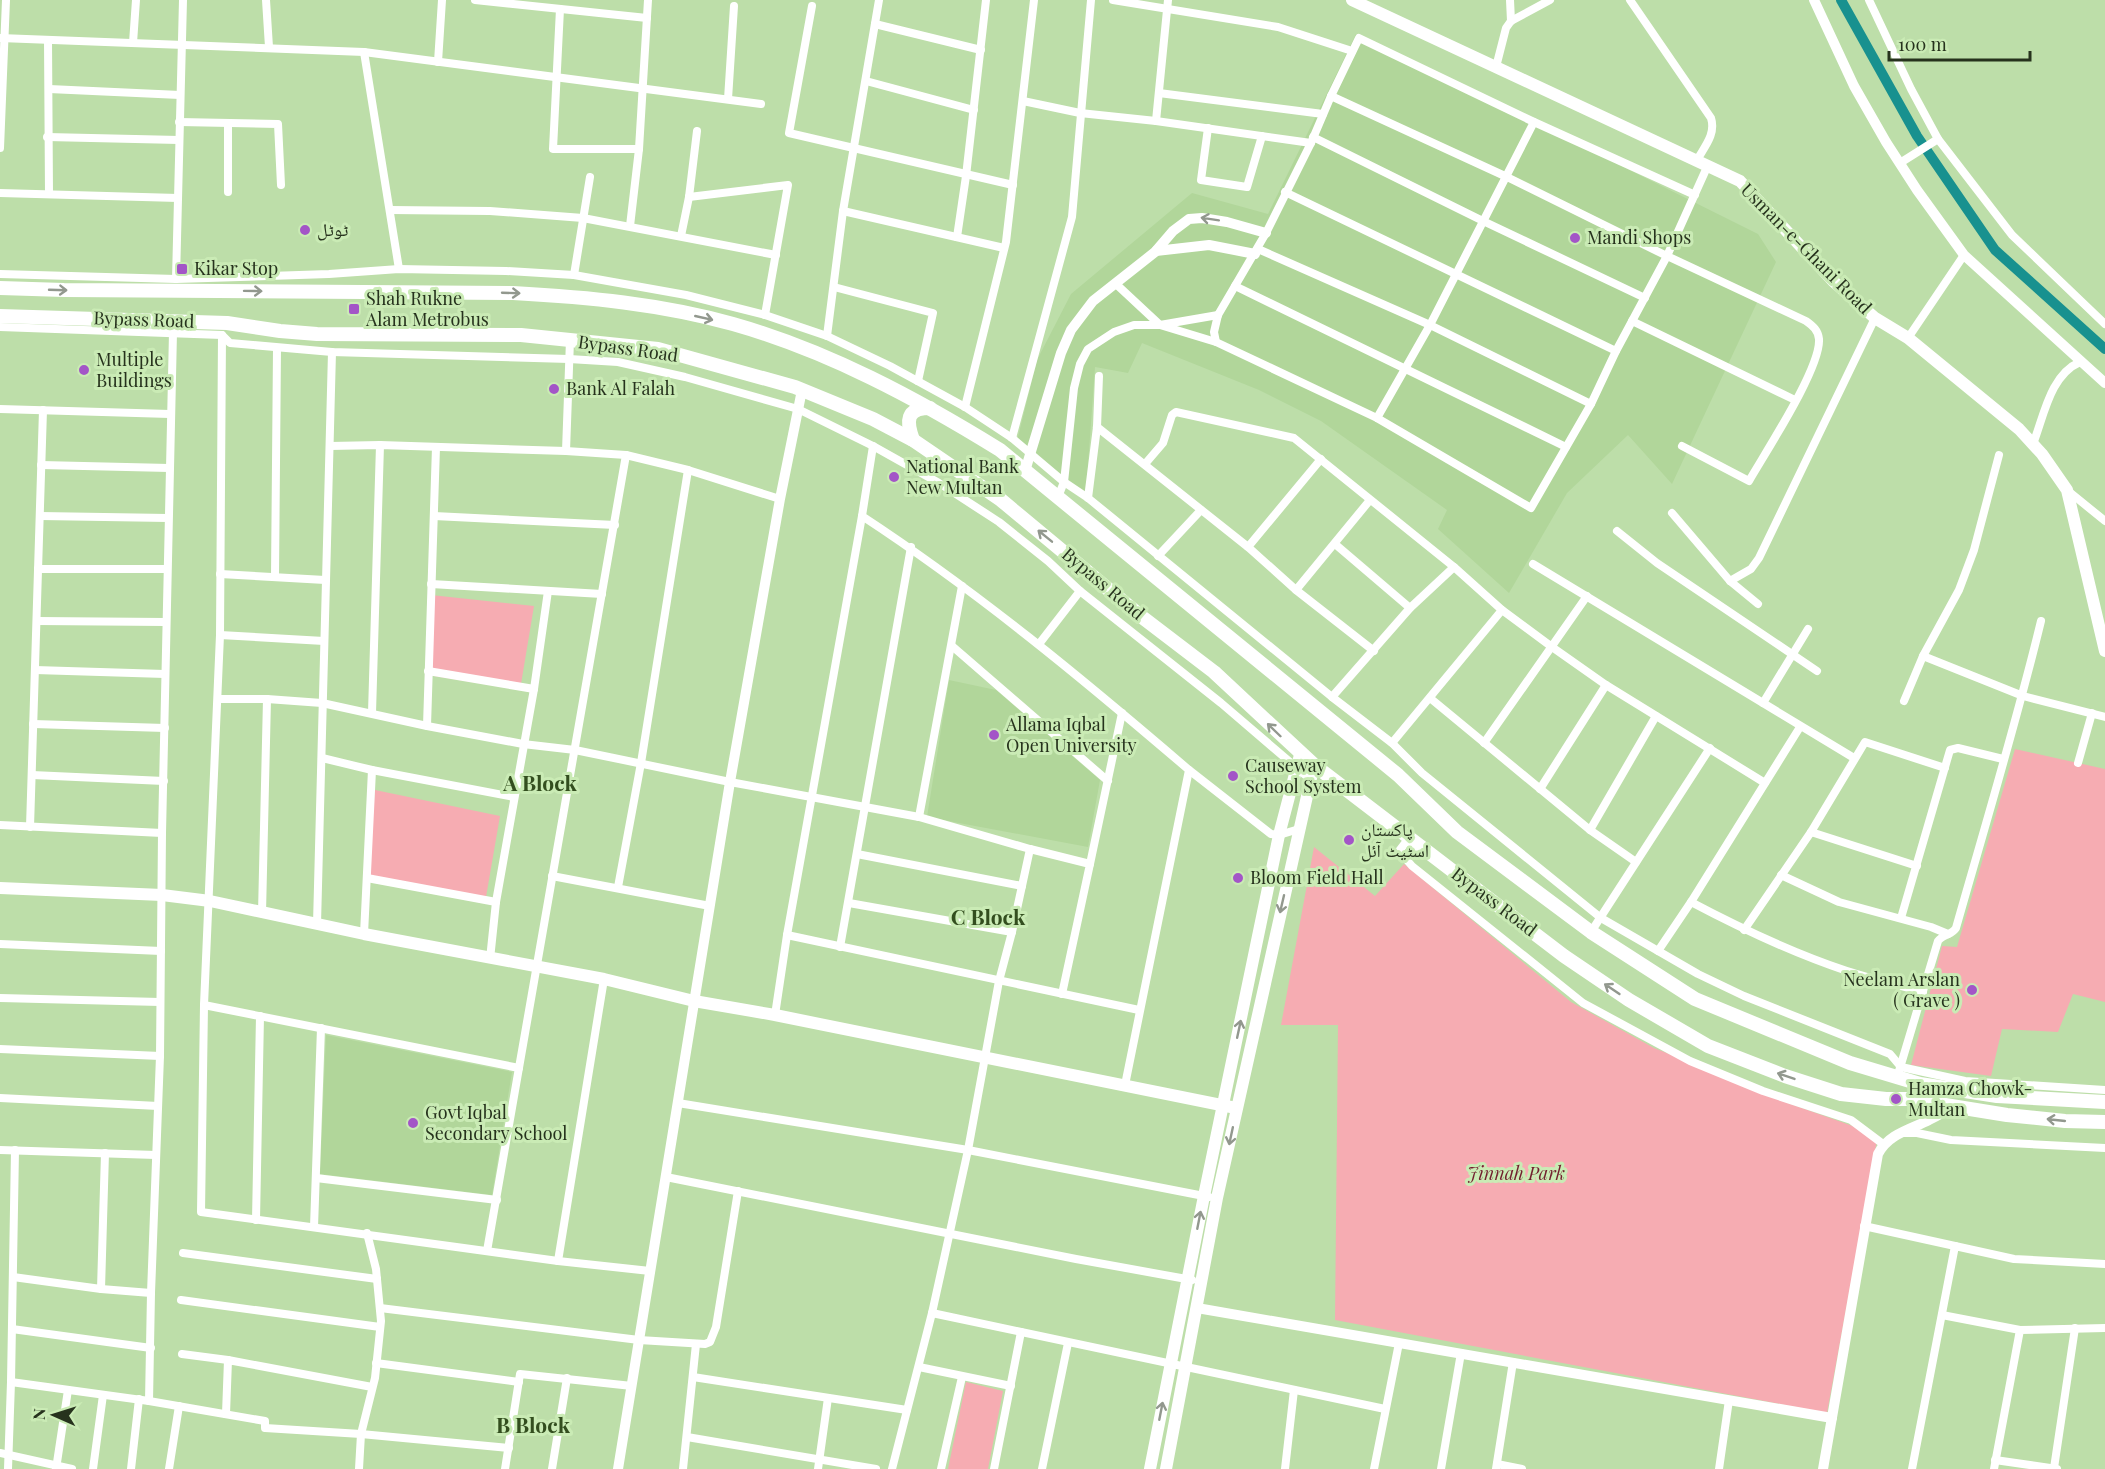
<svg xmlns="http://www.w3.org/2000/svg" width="2105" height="1469" font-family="'Playfair Display','Noto Naskh Arabic',serif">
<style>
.built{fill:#b1d69a}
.green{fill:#f6acb2}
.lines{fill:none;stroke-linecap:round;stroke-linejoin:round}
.canal{stroke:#18918f;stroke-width:10}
.minor{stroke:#fff;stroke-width:8}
.tertiary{stroke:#fff;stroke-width:10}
.secondary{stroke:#fff;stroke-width:12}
.primary{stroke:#fff;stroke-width:14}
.oneway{stroke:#92988e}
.poi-dot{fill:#a355c7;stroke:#caebb5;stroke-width:2}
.labels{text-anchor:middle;stroke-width:6;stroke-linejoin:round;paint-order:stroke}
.poi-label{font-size:18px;fill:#26321d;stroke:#caebb5;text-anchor:start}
.street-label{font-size:18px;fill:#26321d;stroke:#caebb5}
.park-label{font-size:18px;font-style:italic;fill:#711f2e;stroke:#caebb5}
.quarter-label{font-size:21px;font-weight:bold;fill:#334e1f;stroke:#caebb5}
</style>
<rect width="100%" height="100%" fill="#bddea9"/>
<g class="built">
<polygon points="1356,34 1758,234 1776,262 1672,484 1628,435 1567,493 1509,593 1438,529 1447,510 1321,421 1259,390 1142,343 1128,373 1095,367 1086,493 1017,441 1037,360 1071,294 1192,193 1268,214"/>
<polygon points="949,680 996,690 1100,780 1088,847 927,817"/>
<polygon points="326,1035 512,1072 492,1195 320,1174"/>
</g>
<g class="green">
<polygon points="431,595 534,606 520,690 428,675"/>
<polygon points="2015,749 2105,769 2105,1002 2073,994 2058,1032 2002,1029 1991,1076 1911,1065 1942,946 1957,947"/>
<polygon points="375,790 500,816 486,897 367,878"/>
<polygon points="1314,847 1375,896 1404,864 1571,1002 1654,1048 1763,1091 1768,1096 1878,1135 1827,1413 1335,1320 1338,1025 1281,1025"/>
<polygon points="966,1382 1003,1391 988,1469 948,1469"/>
</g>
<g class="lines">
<polyline class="canal" points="1841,0 1917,136 1995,250 2105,349"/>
<g class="minor">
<polyline points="266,0 269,47"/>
<polyline points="475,0 647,18"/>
<polyline points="1113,0 1278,27 1352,51"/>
<polyline points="1510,0 1511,21"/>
<path d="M 1630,0 L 1711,118 C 1716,134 1705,146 1697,160"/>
<polyline points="1869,0 1911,89 1938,139 2012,235 2105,324"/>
<polyline points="812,6 789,133 1013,185"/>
<polyline points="560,9 553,149 639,149"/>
<polyline points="875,24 981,50"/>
<polyline points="0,38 364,52 761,104"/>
<polyline points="48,40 49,194"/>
<polyline points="133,43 136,0"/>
<polyline points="364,52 399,269"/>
<polyline points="438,62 442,0"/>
<polyline points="1496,67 1506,28 1511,21 1550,0"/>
<polyline points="866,81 974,110"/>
<polyline points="49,89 180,95"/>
<polyline points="1159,93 1323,114"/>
<path d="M 1331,96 L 1507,177 L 1667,256 L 1806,321 C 1813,326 1818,330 1819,339 C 1821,368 1765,453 1749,481 L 1682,446"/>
<polyline points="728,99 734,6"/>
<polyline points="1023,101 1080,113 1156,121 1311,143"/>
<polyline points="1156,121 1168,0"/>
<polyline points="179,122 278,124 281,185"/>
<polyline points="1208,128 1201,180 1247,187 1262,136"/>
<polyline points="47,137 179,140"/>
<polyline points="1313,137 1483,221 1645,298"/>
<polyline points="0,148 6,0"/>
<polyline points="1900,163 1938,139"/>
<polyline points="228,192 228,123"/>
<polyline points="1285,192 1616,351"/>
<polyline points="0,193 178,198"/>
<polyline points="1695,195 1534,122 1359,38 1331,96 1311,143 1266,233 1218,315 1214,332 1216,342 1377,418 1531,508 1591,404 1616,351 1667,256 1708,165"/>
<polyline points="689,197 788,185 765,315"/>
<polyline points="390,210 490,211 583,218 776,255"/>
<polyline points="843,211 1004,248"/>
<polyline points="630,226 639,149 648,0"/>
<polyline points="681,236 689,197 697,131"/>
<polyline points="957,237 966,176 986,0"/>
<polyline points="1258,249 1430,325 1591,404"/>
<polyline points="0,274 176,279 329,274 399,269 506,271 574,275 686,295 765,315 827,336 890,366 965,407 1012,438 1064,482 1088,498 1332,697 1392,743 1422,773 1601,918 1698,974 1744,996 1890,1054 1901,1067 1965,1081 2105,1090"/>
<polyline points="574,275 590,177"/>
<polyline points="176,279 183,0"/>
<polyline points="1116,284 1160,325 1216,342"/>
<polyline points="1235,286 1566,447"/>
<polyline points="834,287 933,313 918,381"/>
<polyline points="1632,321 1795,400"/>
<polyline points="0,327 222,335 230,343 332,352 569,359 618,362 685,377 798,409 873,446 939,483 999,522 1048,561 1080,591 1221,703 1311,780"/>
<polyline points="222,335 220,635 204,1005 201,1212 558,1261 650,1271"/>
<polyline points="827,336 843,211 879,0"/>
<polyline points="1908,338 1964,255"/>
<polyline points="965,407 1006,242 1034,0"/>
<polyline points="0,409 170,414"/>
<polyline points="1377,418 1430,325 1534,122"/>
<polyline points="1097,427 1248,547 1296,590 1374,651"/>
<polyline points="1012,438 1072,217 1091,0"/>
<path d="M 2033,444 C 2044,416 2050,375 2080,362"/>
<polyline points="330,446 380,445 566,451 626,455 688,470 780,499"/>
<path d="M 873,446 L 862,516 C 978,592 1084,680 1189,770 L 1125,1085"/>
<polyline points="566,451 570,340"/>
<polyline points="1145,464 1163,443 1172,415 1176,412 1294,438 1454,567 1502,610 1552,647 1606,685 1765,783"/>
<polyline points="41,465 169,468"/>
<polyline points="2067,490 2105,521"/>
<polyline points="1058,497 1064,482 1074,388 1080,364 1088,349 1114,332 1134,325 1160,325 1218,315"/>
<polyline points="1088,498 1097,427 1099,376"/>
<polyline points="1672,513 1730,581 1758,604"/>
<polyline points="40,516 168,518"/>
<polyline points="434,516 615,525"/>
<polyline points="1617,531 1657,563 1817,671"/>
<polyline points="1335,544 1410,608"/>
<polyline points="1248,547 1321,459"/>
<polyline points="1158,556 1201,510"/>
<polyline points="1533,564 1854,758"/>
<polyline points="38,569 167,569"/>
<polyline points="220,574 325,580"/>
<polyline points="275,577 277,349"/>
<polyline points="1730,581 1751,569 1759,558 1875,318"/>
<polyline points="431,584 602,594"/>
<polyline points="1296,590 1370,500"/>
<polyline points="37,621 166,622"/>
<polyline points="220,635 324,641"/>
<polyline points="1039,644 1080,591"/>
<polyline points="952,646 1108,781"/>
<polyline points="1923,656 2023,696 2105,717"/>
<polyline points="35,670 165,674"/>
<polyline points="428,671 534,689"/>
<polyline points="1332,697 1410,608 1454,567"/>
<polyline points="1430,698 1590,830 1636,862"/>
<polyline points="218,699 267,699 322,703 427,726 523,744 575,750 730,782 919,817 1030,849 1090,864 1062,994"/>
<polyline points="1904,701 1923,656 1959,590 1974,550 1999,455"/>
<polyline points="1763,703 1808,629"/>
<polyline points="372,713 380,445"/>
<polyline points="33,724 165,728"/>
<polyline points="427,726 436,447"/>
<polyline points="1392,743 1502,610"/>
<polyline points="1484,743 1587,596"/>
<polyline points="322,758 372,770 514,797"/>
<polyline points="2078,763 2092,713"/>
<polyline points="1189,770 1271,834 1279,835 1299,829"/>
<polyline points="32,775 164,781"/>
<polyline points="1540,789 1606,685"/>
<polyline points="919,817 962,586"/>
<polyline points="0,825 162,833"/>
<polyline points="30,827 43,410"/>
<polyline points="1590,830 1656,716"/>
<polyline points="1811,832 1917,866"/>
<polyline points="1409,838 1399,851 1412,866 1583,1003 1690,1061 1763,1091 1851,1120 1883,1144"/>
<polyline points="857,854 1022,886"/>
<polyline points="1090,864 1122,713"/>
<polyline points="1781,875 1839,902 1931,927 1948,934"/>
<polyline points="552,876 710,906"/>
<polyline points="367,878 496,902"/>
<polyline points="618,887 641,763 688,470"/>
<path d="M 1691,902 C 1742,929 1793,953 1847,971 C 1872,979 1898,985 1923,992"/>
<polyline points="849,903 1012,932"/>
<polyline points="262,913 267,699"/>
<polyline points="1901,918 1950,750 1958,748 2003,759"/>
<polyline points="317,924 332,352"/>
<polyline points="1744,930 1811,832 1865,742 1945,768"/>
<polyline points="1591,932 1710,748"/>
<polyline points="364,934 372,770"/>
<polyline points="787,935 1139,1010"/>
<polyline points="0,944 161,951"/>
<polyline points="840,947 911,547"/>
<polyline points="1658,951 1691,902 1800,727"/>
<polyline points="490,959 496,902 534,689 548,591"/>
<polyline points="0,998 160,1002"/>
<polyline points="204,1005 519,1068"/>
<polyline points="775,1015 787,935 862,516"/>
<polyline points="0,1049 160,1056"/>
<path d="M 1899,1071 L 1938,941 C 1943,934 1952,935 1956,928 C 1985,826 2016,724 2041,621"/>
<polyline points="0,1098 158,1106"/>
<polyline points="678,1103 968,1150 1209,1197"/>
<polyline points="1902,1133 1917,1133 1951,1140 2105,1148"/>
<polyline points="0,1150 156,1155"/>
<polyline points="666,1177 1076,1259 1192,1280"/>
<polyline points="316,1178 497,1200"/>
<polyline points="256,1220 260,1016"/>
<polyline points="1864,1226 1955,1246"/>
<polyline points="314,1227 321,1028"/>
<polyline points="487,1251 626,455"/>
<polyline points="183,1253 377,1279"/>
<polyline points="558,1261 604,979"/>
<polyline points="13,1277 101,1289 151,1293"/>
<polyline points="101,1289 105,1153"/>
<polyline points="181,1300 380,1327"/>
<polyline points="380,1308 639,1340 705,1344 710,1342 716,1327 738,1191"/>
<polyline points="932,1313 1385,1409"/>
<polyline points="1942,1315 2020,1330"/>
<polyline points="12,1329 151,1348"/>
<polyline points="182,1354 228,1360"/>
<polyline points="376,1363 519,1382"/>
<polyline points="919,1367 1011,1386"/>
<polyline points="693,1377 907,1410"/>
<polyline points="11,1382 149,1401 265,1421 265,1428 361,1434 509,1448"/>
<polyline points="149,1401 151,1293 160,1056 162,833 173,332"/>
<polyline points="226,1414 228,1360 372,1387"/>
<polyline points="687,1437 876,1469"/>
<polyline points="0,1453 72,1469"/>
<polyline points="1995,1460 2057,1469"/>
<polyline points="1497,1464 1522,1469"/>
<polyline points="2054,1468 2075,1328"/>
<polyline points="8,1469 11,1382 15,1150"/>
<polyline points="56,1469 68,1390"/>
<polyline points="93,1469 103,1395"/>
<polyline points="131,1469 139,1399"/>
<polyline points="169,1469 179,1406"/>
<polyline points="359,1469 361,1434 375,1378 381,1321 376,1269 367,1233"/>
<polyline points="505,1469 520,1374 632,1386"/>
<polyline points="552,1469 567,1378"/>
<polyline points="683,1469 696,1344"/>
<polyline points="818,1469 828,1398"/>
<polyline points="892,1469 932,1313 968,1150 999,981 1012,932 1030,849"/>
<polyline points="941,1469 962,1377"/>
<polyline points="994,1469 1021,1332"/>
<polyline points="1042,1469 1068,1343"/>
<polyline points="1285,1469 1294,1390"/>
<polyline points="1374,1469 1399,1343"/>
<polyline points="1441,1469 1461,1353"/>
<polyline points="1496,1469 1513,1362"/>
<polyline points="1719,1469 1729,1400"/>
<polyline points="1912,1469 1955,1246 2014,1259 2105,1264"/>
<polyline points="1994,1469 2020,1330 2105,1328"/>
</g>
<g class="tertiary">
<polyline points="1814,0 1854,86 1886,142 1917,190 1964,255 2105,383"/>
<polyline points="1156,251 1209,245 1255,254"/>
<polyline points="1025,471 1061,353 1071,330 1093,301 1155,252 1173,231 1189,219 1202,218 1227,222 1266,233"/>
<polyline points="1197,1308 1832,1418"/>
<polyline points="618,1469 730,782 780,499 802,390"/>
<path d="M 1823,1469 L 1878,1154 C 1888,1134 1911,1129 1929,1120 C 1938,1116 1946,1110 1954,1106"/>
</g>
<g class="secondary">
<polyline points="1352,0 1740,181 1833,281 1875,318 1908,338 2019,429 2042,454 2067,490 2105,651"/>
<polyline points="0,888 162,895 210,901 364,934 604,979 694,1001 775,1015 1236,1108"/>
<polyline points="1150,1469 1204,1196 1279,835 1300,755"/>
<polyline points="1166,1469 1217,1198 1314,765"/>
</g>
<g class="primary">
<path d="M 0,288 L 64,290 L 513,293 C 587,297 661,304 733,324 C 828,351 916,398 1000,450 L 1398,775 L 1457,832 L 1591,932 L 1695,999 L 1850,1063 L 1920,1084 L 1997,1096 L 2105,1102"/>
<polyline points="0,316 227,323 280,331 317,334 521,335 658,349 795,387 873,419 913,440 1001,500 1138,614 1214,672 1314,765 1564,956 1629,1000 1708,1046 1785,1076 1841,1094 1886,1099 1908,1099 2007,1115 2065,1121 2105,1122"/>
<path d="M 913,440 C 906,421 906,408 930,408"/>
</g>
</g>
<defs><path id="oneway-shaft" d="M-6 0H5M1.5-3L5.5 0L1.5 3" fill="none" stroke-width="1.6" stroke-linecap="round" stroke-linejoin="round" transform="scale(1.5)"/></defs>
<g class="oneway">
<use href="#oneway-shaft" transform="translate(1210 219) rotate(-171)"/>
<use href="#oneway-shaft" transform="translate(58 290) rotate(2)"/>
<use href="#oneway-shaft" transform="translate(253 291) rotate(1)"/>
<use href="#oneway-shaft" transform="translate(511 293) rotate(2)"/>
<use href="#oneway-shaft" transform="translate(704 318) rotate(13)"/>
<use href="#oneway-shaft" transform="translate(1045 536) rotate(-141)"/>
<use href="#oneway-shaft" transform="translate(1274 730) rotate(-136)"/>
<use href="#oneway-shaft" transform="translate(1282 904) rotate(103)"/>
<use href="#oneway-shaft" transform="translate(1612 989) rotate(-146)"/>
<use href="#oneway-shaft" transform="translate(1239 1029) rotate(-78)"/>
<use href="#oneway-shaft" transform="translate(1786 1076) rotate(-161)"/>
<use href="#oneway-shaft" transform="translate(2056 1120) rotate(-174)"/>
<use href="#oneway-shaft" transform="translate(1231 1136) rotate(102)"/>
<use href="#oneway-shaft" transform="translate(1199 1220) rotate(-79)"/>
<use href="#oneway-shaft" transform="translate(1161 1411) rotate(-79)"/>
</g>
<g class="poi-dot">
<circle cx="305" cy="230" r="6"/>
<circle cx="1575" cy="238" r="6"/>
<rect x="176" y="263" width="12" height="12" rx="3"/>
<rect x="348" y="303" width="12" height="12" rx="3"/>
<circle cx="84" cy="370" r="6"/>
<circle cx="554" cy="389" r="6"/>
<circle cx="894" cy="477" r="6"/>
<circle cx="994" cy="735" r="6"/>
<circle cx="1233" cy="776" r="6"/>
<circle cx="1349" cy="840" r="6"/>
<circle cx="1238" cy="878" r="6"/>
<circle cx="1972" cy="990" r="6"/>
<circle cx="1896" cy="1099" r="6"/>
<circle cx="413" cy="1123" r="6"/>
</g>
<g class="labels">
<g class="poi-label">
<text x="317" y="236">ٹوٹل</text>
<text x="1587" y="244">Mandi Shops</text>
<text x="194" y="275">Kikar Stop</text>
<text x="366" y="305">Shah Rukne<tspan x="366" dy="21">Alam Metrobus</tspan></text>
<text x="96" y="366">Multiple<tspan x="96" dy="21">Buildings</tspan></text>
<text x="566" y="395">Bank Al Falah</text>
<text x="906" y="473">National Bank<tspan x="906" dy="21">New Multan</tspan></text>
<text x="1006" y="731">Allama Iqbal<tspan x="1006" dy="21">Open University</tspan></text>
<text x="1245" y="772">Causeway<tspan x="1245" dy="21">School System</tspan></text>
<text x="1361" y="836">پاکستان<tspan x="1361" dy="21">اسٹیٹ آئل</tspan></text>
<text x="1250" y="884">Bloom Field Hall</text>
<text x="1960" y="986" text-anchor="end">Neelam Arslan<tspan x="1960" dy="21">( Grave )</tspan></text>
<text x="1908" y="1095">Hamza Chowk-<tspan x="1908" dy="21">Multan</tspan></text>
<text x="425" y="1119">Govt Iqbal<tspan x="425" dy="21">Secondary School</tspan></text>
</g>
<g class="street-label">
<text transform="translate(1806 249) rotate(45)" y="6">Usman-e-Ghani Road</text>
<text transform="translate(144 320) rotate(2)" y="6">Bypass Road</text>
<text transform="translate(628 349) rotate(8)" y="6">Bypass Road</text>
<text transform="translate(1103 584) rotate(40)" y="6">Bypass Road</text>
<text transform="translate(1494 902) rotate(37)" y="6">Bypass Road</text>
</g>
<g class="park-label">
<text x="1516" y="1180">Jinnah Park</text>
</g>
<g class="quarter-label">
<text x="540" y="791">A Block</text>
<text x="988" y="925">C Block</text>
<text x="533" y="1433">B Block</text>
</g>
</g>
<g transform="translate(54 1415) rotate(273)" stroke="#caebb5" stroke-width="4.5" paint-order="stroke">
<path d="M0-4.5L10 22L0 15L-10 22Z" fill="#26321d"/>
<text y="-9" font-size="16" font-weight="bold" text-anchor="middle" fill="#26321d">N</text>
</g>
<path d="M1889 51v9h141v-9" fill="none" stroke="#26321d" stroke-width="3"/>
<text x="1898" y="51" font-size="18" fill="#26321d" stroke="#caebb5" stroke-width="4.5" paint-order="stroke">100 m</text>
</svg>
